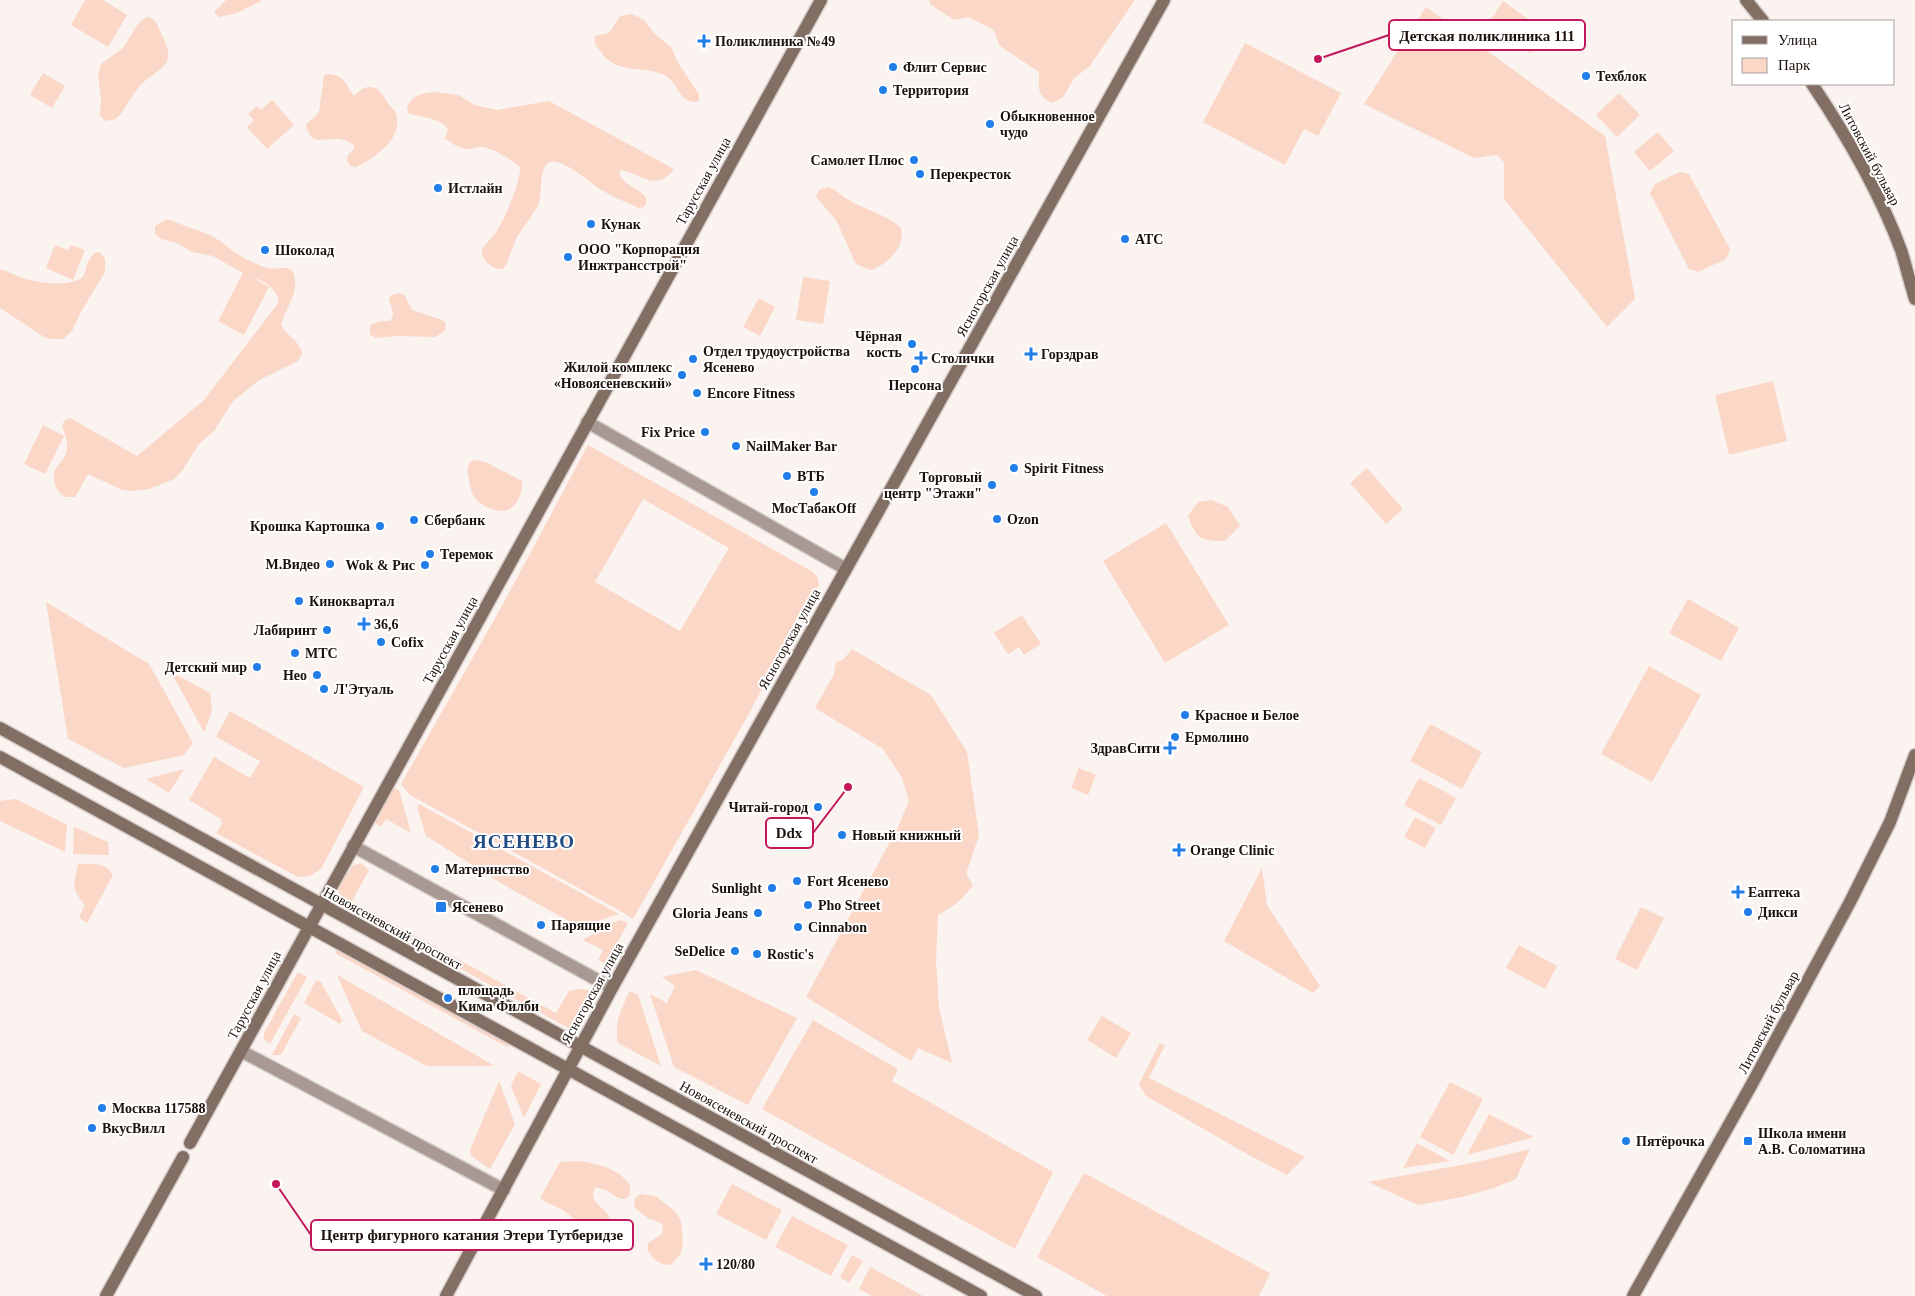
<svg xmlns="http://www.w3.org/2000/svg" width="1915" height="1296" font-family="Georgia,serif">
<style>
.green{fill:#fbd7c7;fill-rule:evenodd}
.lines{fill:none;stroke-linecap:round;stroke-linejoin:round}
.minor-casing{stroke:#d7cfcc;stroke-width:15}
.tertiary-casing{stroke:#d7cfcc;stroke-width:15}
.secondary-casing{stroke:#d7cfcc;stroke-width:15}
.minor{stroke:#a89993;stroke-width:12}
.tertiary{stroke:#a89993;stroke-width:12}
.secondary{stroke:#836e64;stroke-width:12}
.poi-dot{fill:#217de7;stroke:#fff;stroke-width:2}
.labels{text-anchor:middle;stroke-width:4;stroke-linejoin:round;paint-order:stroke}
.poi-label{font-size:14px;font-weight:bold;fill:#1d110c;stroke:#fff;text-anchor:start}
.street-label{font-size:14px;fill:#1d110c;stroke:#fff}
.district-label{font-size:19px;font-weight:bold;letter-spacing:1px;fill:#224c81;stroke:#fff}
.leader{fill:none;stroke:#c2185b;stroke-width:2}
.callout-dot{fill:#c2185b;stroke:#fff;stroke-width:2}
.callout{fill:#fff;stroke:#c2185b;stroke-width:2}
.callout-label{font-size:15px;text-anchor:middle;font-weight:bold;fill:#1d110c}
</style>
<rect width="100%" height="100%" fill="#faf3f0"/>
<g class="green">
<polygon points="85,0 103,0 127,15 108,47 71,25"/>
<polygon points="226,0 263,0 237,13 219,17 215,14 215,11"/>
<path d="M 929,0 L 1135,0 L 1089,67 L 1075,77 L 1063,97 L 1052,103 C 1036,95 1039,87 1039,72 L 1000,46 L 993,29 L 968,17 L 954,20 L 930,4 Z"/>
<polygon points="1503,1 1545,31 1531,53 1489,23"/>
<polygon points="1426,7 1605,136 1635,299 1607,327 1504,199 1504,162 1497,155 1474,158 1364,104"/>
<path d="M 632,14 L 644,20 L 654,33 L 671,47 L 678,63 L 699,94 L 699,100 L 697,102 C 678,102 679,84 666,76 C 648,66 623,73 607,59 C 604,57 602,53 600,50 C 595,45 594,43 595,36 L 608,33 L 612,29 L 620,16 Z"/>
<path d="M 147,17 C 157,19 157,25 161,33 C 180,70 158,65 138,88 C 131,97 126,107 119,116 L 116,119 L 105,121 L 100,115 L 101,99 L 98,74 L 101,64 L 123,48 L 138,24 L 143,19 Z"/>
<polygon points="1245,43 1341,93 1318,136 1304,129 1285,165 1203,122"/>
<polygon points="43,73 65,86 52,108 30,95"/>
<path d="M 327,74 C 346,75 345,84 354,96 C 358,92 363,87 370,87 C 379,87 384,96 387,102 C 391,107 397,112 397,119 C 400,141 373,159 356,167 L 350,166 L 347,160 L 348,155 L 354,149 L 354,145 C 348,141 341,138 334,139 C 319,139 311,145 306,125 C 310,119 316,118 319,112 L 324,76 Z"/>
<path d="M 435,92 L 458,95 L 475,105 L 497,110 L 549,101 L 674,169 C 657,192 642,175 622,170 L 619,172 C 622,189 656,191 644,207 L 639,208 C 627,202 615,198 603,191 C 593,186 558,152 547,164 C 538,174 543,194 538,206 L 517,237 L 506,265 L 503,269 C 492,270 481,260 482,249 C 486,243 491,239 495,234 C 504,221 521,182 520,167 C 512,160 488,145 478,147 C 473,148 472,150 467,149 C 459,148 452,143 445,139 L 448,129 C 440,118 421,117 409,114 L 407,108 C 411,95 423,93 435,92 Z"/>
<polygon points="1619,93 1640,115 1617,137 1596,115"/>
<polygon points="272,100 294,125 267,149 247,127 254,120 248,114 257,106 261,110"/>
<polygon points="1658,132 1674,151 1650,171 1634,152"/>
<polygon points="1680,172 1689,174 1730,249 1726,259 1698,272 1689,269 1650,193 1655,184"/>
<path d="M 827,187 C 836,189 839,194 847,199 C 864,210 886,214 901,228 C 906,247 887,265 870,270 L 856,264 L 836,220 L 816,197 L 819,190 Z"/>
<path d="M 165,220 C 172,219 176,223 183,225 C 197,230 213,235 224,244 C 231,250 238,255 246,259 C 253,262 260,266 267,268 C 276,271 291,262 294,275 C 300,292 285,309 281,325 C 286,336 301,341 302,354 L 298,361 L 259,380 L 233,401 L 214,431 L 199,444 L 182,471 L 174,479 L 149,489 L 133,491 L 122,490 L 88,474 L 77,494 L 75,497 L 66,497 C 55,492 50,477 57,467 C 60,462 64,459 66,454 C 69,444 66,436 62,427 L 64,421 L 70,418 L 137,456 L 204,400 L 279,302 C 277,288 264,281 252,277 L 269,287 L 244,335 L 218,321 L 243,273 L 213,256 L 192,252 L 177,243 L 161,239 L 155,234 L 155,226 Z"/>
<polygon points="55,245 68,250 71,245 85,250 73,280 46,268"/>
<path d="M 100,252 L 105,259 L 105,272 L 81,312 L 72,331 L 63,339 L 51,339 L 44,337 L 0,308 L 0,269 C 7,271 14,275 22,278 C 40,283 68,288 83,277 C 88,267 87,254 100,252 Z"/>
<polygon points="803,277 830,281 823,324 796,320"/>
<path d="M 399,293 L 405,296 L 412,310 L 442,320 L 446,323 L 445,331 L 435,337 L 398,336 L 375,338 L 370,334 L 370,325 L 381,321 L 390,321 C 397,312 390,308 389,299 L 391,295 Z"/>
<polygon points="759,298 775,307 760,336 743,327"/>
<polygon points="1773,381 1787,441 1729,455 1715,395"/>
<polygon points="43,425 64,436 45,474 24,464"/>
<path d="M 588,445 L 813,572 L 817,577 L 819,584 L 747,717 L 633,919 L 624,913 L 410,795 L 401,784 L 502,606 ZM 643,499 L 729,548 L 680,631 L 595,582 Z"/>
<path d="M 476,460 L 485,462 L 522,481 C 524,490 517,507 507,510 C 497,513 480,506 475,498 C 471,493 470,486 469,480 C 468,472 466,468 471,461 Z"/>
<polygon points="1367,468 1403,509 1386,524 1350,483"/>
<path d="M 1212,500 L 1228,507 L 1240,526 L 1225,541 C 1201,541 1196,539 1188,516 L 1198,502 Z"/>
<polygon points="1166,523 1229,625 1165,663 1103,561"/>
<polygon points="1688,599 1739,628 1721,661 1669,633"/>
<polygon points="46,602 149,664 193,743 184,755 124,768 68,739"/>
<polygon points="1022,615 1041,644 1024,655 1019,647 1008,654 994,633"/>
<polygon points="852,649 931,695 967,752 979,836 966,873 973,886 956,904 938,915 936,961 939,1008 952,1063 918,1048 911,1061 806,997 898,827 909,801 902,778 883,749 815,708 834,674 835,666 837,661 843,660"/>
<polygon points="1649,666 1701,695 1652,782 1601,754"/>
<polygon points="171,672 210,693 212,711 204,732"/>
<polygon points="230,711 364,787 321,869 310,876 298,877 216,833 222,824 221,819 189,800 214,757 250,778 260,761 216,737"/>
<polygon points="1430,724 1482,752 1462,789 1410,761"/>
<polygon points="1079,768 1096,775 1088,795 1071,788"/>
<polygon points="184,769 169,793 146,779"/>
<polygon points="1419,778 1456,798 1441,825 1404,805"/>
<polygon points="395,788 399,790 411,833 386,819 381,827 375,823 392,790"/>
<polygon points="16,799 67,825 65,852 0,821 0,801"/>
<polygon points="419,804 619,914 580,927 504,885 426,836 417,807"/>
<polygon points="1415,817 1436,828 1425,848 1404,837"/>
<polygon points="74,827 108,842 109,855 73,854"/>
<polygon points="361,863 369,870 352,901 556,1013 569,991 582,989 590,991 593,996 578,1025 568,1028 343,904 338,889 352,866"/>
<path d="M 78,864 C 92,864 105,861 113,875 L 87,923 L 79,918 L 85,905 C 70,886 74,886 78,864 Z"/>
<polygon points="1262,868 1267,905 1320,986 1313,993 1224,941"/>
<polygon points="1641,907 1664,918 1637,970 1615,959"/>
<polygon points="619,920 628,923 606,964 598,960 603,950 583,940 605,926"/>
<polygon points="339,944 512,1038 507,1047 335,953"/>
<polygon points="1519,945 1557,966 1545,989 1506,968"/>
<polygon points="696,970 797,1018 748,1105 674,1067 650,994 667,1003 675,986 662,977"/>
<polygon points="298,972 307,977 270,1044 264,1039 264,1033"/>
<polygon points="337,975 495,1066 427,1066 362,1031"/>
<polygon points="316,980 321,982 342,1020 340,1024 304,1003"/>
<path d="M 630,991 L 638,995 L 661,1066 L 618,1043 C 614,1024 621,1008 630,991 Z"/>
<polygon points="294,1014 301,1018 281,1055 272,1055"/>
<polygon points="1102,1016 1131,1033 1116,1058 1087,1040"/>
<polygon points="813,1020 898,1069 892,1081 1053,1172 1015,1249 762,1109"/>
<polygon points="1160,1043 1165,1045 1149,1078 1305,1157 1287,1175 1249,1155 1146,1096 1139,1084"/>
<polygon points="518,1071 541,1084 524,1118 511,1086"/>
<polygon points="499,1081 515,1124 490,1169 471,1156 470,1150"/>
<polygon points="1450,1082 1483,1099 1453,1155 1420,1137"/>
<polygon points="1489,1114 1534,1137 1467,1155"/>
<polygon points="1417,1143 1450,1161 1403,1168"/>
<polygon points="1530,1149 1516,1179 1494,1188 1462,1197 1418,1205 1368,1182 1477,1162"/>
<path d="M 579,1161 C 597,1164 619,1168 630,1185 L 630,1194 L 626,1199 C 614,1200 609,1187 595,1188 C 585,1205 615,1209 610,1226 C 591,1235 576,1219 561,1209 C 554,1205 547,1204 540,1198 L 560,1162 Z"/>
<polygon points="1084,1173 1270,1273 1259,1296 1107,1296 1037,1257"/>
<polygon points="732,1184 782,1210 766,1240 716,1214"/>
<path d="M 640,1194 L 655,1196 L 675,1211 L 681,1221 L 683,1242 L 681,1253 L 671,1265 C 661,1265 653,1260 648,1251 L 648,1243 L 662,1234 L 663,1224 L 648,1218 L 634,1207 L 635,1198 Z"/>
<polygon points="792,1216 848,1245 831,1276 775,1247"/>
<polygon points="852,1255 863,1261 849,1283 840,1277"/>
<polygon points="870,1267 923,1296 872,1296 859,1289"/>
</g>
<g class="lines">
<g class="minor-casing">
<g id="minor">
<polyline points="353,846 612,988"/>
<polyline points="241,1051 504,1190"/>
</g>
</g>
<g class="tertiary-casing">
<polyline id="tertiary" points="587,422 846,569"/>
</g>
<g class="secondary-casing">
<g id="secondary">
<polyline points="1746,0 1763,21"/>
<path d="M 1812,84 C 1847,136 1879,191 1901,250 C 1906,266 1910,283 1915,299"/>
<polyline points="0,728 1036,1296"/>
<polyline points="0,757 981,1296"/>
<polyline points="190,1143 821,0"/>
<polyline points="106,1296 183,1157"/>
<polyline points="446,1296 612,988 1164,0"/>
<polyline points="1633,1296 1753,1082 1850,902 1890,822 1915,755"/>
</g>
</g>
<use href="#minor" class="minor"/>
<use href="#tertiary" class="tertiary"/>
<use href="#secondary" class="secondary"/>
</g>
<g class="poi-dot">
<path d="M701.5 33.5h5v5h5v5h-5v5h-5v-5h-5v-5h5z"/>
<circle cx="893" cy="67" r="5"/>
<circle cx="1586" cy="76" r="5"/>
<circle cx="883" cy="90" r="5"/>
<circle cx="990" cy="124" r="5"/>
<circle cx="914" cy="160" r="5"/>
<circle cx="920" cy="174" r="5"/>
<circle cx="438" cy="188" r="5"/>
<circle cx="591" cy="224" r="5"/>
<circle cx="1125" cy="239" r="5"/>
<circle cx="265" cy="250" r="5"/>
<circle cx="568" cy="257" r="5"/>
<circle cx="912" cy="344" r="5"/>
<path d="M1028.5 346.5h5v5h5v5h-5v5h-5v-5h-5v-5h5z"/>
<path d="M918.5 350.5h5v5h5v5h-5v5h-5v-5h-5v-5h5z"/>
<circle cx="693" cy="359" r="5"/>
<circle cx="915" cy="369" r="5"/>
<circle cx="682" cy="375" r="5"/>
<circle cx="697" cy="393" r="5"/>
<circle cx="705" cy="432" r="5"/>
<circle cx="736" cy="446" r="5"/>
<circle cx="1014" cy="468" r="5"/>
<circle cx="787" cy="476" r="5"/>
<circle cx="992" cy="485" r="5"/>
<circle cx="814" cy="492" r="5"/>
<circle cx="997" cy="519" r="5"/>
<circle cx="414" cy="520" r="5"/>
<circle cx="380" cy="526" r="5"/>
<circle cx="430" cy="554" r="5"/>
<circle cx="330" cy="564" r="5"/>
<circle cx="425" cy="565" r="5"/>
<circle cx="299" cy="601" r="5"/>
<path d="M361.5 616.5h5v5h5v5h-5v5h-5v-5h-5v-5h5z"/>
<circle cx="327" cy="630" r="5"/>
<circle cx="381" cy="642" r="5"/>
<circle cx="295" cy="653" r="5"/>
<circle cx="257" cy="667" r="5"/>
<circle cx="317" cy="675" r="5"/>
<circle cx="324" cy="689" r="5"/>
<circle cx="1185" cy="715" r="5"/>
<circle cx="1175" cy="737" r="5"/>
<path d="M1167.5 740.5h5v5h5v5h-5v5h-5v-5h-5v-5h5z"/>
<circle cx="818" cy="807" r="5"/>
<circle cx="842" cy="835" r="5"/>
<path d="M1176.5 842.5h5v5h5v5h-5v5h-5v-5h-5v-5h5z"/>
<circle cx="435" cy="869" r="5"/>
<circle cx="797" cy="881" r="5"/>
<circle cx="772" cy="888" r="5"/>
<path d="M1735.5 884.5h5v5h5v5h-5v5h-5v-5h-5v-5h5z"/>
<circle cx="808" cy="905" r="5"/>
<rect x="435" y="901" width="12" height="12" rx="2.5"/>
<circle cx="1748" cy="912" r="5"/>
<circle cx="758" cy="913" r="5"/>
<circle cx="541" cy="925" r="5"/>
<circle cx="798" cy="927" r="5"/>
<circle cx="735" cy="951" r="5"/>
<circle cx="757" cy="954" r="5"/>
<circle cx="448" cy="998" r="5"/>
<circle cx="102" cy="1108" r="5"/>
<circle cx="92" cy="1128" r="5"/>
<circle cx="1626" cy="1141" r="5"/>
<rect x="1743" y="1136" width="10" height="10" rx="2.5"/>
<path d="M703.5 1256.5h5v5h5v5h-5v5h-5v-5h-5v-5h5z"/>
</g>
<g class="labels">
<g class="poi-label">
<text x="715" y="46">Поликлиника №49</text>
<text x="903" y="72">Флит Сервис</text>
<text x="1596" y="81">Техблок</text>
<text x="893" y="95">Территория</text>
<text x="1000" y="121">Обыкновенное<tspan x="1000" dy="16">чудо</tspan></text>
<text x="904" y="165" text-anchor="end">Самолет Плюс</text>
<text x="930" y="179">Перекресток</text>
<text x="448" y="193">Истлайн</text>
<text x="601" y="229">Кунак</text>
<text x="1135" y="244">АТС</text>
<text x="578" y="254">ООО "Корпорация<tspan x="578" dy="16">Инжтрансстрой"</tspan></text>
<text x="275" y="255">Шоколад</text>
<text x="902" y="341" text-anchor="end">Чёрная<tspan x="902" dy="16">кость</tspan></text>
<text x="703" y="356">Отдел трудоустройства<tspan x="703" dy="16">Ясенево</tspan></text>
<text x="1041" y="359">Горздрав</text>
<text x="931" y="363">Столички</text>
<text x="672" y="372" text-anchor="end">Жилой комплекс<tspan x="672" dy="16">«Новоясеневский»</tspan></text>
<text x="915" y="390" text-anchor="middle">Персона</text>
<text x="707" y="398">Encore Fitness</text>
<text x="695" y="437" text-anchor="end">Fix Price</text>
<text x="746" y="451">NailMaker Bar</text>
<text x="1024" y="473">Spirit Fitness</text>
<text x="797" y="481">ВТБ</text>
<text x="982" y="482" text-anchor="end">Торговый<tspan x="982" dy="16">центр "Этажи"</tspan></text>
<text x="814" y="513" text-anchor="middle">МосТабакOff</text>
<text x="1007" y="524">Ozon</text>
<text x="424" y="525">Сбербанк</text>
<text x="370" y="531" text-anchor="end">Крошка Картошка</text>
<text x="440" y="559">Теремок</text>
<text x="320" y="569" text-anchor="end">М.Видео</text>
<text x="415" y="570" text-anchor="end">Wok &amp; Рис</text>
<text x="309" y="606">Киноквартал</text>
<text x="374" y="629">36,6</text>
<text x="317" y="635" text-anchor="end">Лабиринт</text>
<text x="391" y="647">Cofix</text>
<text x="305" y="658">МТС</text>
<text x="247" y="672" text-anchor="end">Детский мир</text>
<text x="307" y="680" text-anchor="end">Нео</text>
<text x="334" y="694">Л'Этуаль</text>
<text x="1195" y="720">Красное и Белое</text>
<text x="1185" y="742">Ермолино</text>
<text x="1160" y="753" text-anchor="end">ЗдравСити</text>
<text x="808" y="812" text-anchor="end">Читай-город</text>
<text x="852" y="840">Новый книжный</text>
<text x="1190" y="855">Orange Clinic</text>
<text x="445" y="874">Материнство</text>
<text x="807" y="886">Fort Ясенево</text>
<text x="762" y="893" text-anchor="end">Sunlight</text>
<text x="1748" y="897">Еаптека</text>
<text x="818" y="910">Pho Street</text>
<text x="452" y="912">Ясенево</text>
<text x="1758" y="917">Дикси</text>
<text x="748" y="918" text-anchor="end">Gloria Jeans</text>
<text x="551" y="930">Парящие</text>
<text x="808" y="932">Cinnabon</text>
<text x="725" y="956" text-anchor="end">SeDelice</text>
<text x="767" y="959">Rostic's</text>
<text x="458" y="995">площадь<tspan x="458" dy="16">Кима Филби</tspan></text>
<text x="112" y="1113">Москва 117588</text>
<text x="102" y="1133">ВкусВилл</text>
<text x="1758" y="1138">Школа имени<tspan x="1758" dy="16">А.В. Соломатина</tspan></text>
<text x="1636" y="1146">Пятёрочка</text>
<text x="716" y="1269">120/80</text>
</g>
<g class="street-label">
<text transform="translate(1870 154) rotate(62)" y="5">Литовский бульвар</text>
<text transform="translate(703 181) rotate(-61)" y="5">Тарусская улица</text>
<text transform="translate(987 286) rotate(-61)" y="5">Ясногорская улица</text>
<text transform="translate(789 639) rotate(-61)" y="5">Ясногорская улица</text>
<text transform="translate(450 640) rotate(-61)" y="5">Тарусская улица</text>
<text transform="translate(393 928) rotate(29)" y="5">Новоясеневский проспект</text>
<text transform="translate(592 993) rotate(-61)" y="5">Ясногорская улица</text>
<text transform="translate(254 995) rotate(-62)" y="5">Тарусская улица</text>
<text transform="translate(1768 1022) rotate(-62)" y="5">Литовский бульвар</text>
<text transform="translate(749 1122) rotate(29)" y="5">Новоясеневский проспект</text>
</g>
<g class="district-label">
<text x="524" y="848">ЯСЕНЕВО</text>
</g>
</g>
<path class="leader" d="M1318 59L1389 35M848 787L813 833M276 1184L311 1235"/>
<g class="callout-dot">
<circle cx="1318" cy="59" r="5"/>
<circle cx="848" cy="787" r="5"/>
<circle cx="276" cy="1184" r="5"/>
</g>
<g class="callout">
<rect x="1389" y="20" width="196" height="30" rx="5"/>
<rect x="766" y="818" width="47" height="30" rx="5"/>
<rect x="311" y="1220" width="322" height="30" rx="5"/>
</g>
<g class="callout-label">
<text x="1487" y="41">Детская поликлиника 111</text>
<text x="789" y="838">Ddx</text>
<text x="472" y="1240">Центр фигурного катания Этери Тутберидзе</text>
</g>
<rect x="1732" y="20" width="162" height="65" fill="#ffffff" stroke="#a5a09e"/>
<rect x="1742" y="36" width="25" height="8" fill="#836e64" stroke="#a5a09e"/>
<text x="1778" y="45" font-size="15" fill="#1d110c">Улица</text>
<rect x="1742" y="58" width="25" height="15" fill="#fbd7c7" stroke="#a5a09e"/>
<text x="1778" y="70" font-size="15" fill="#1d110c">Парк</text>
</svg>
